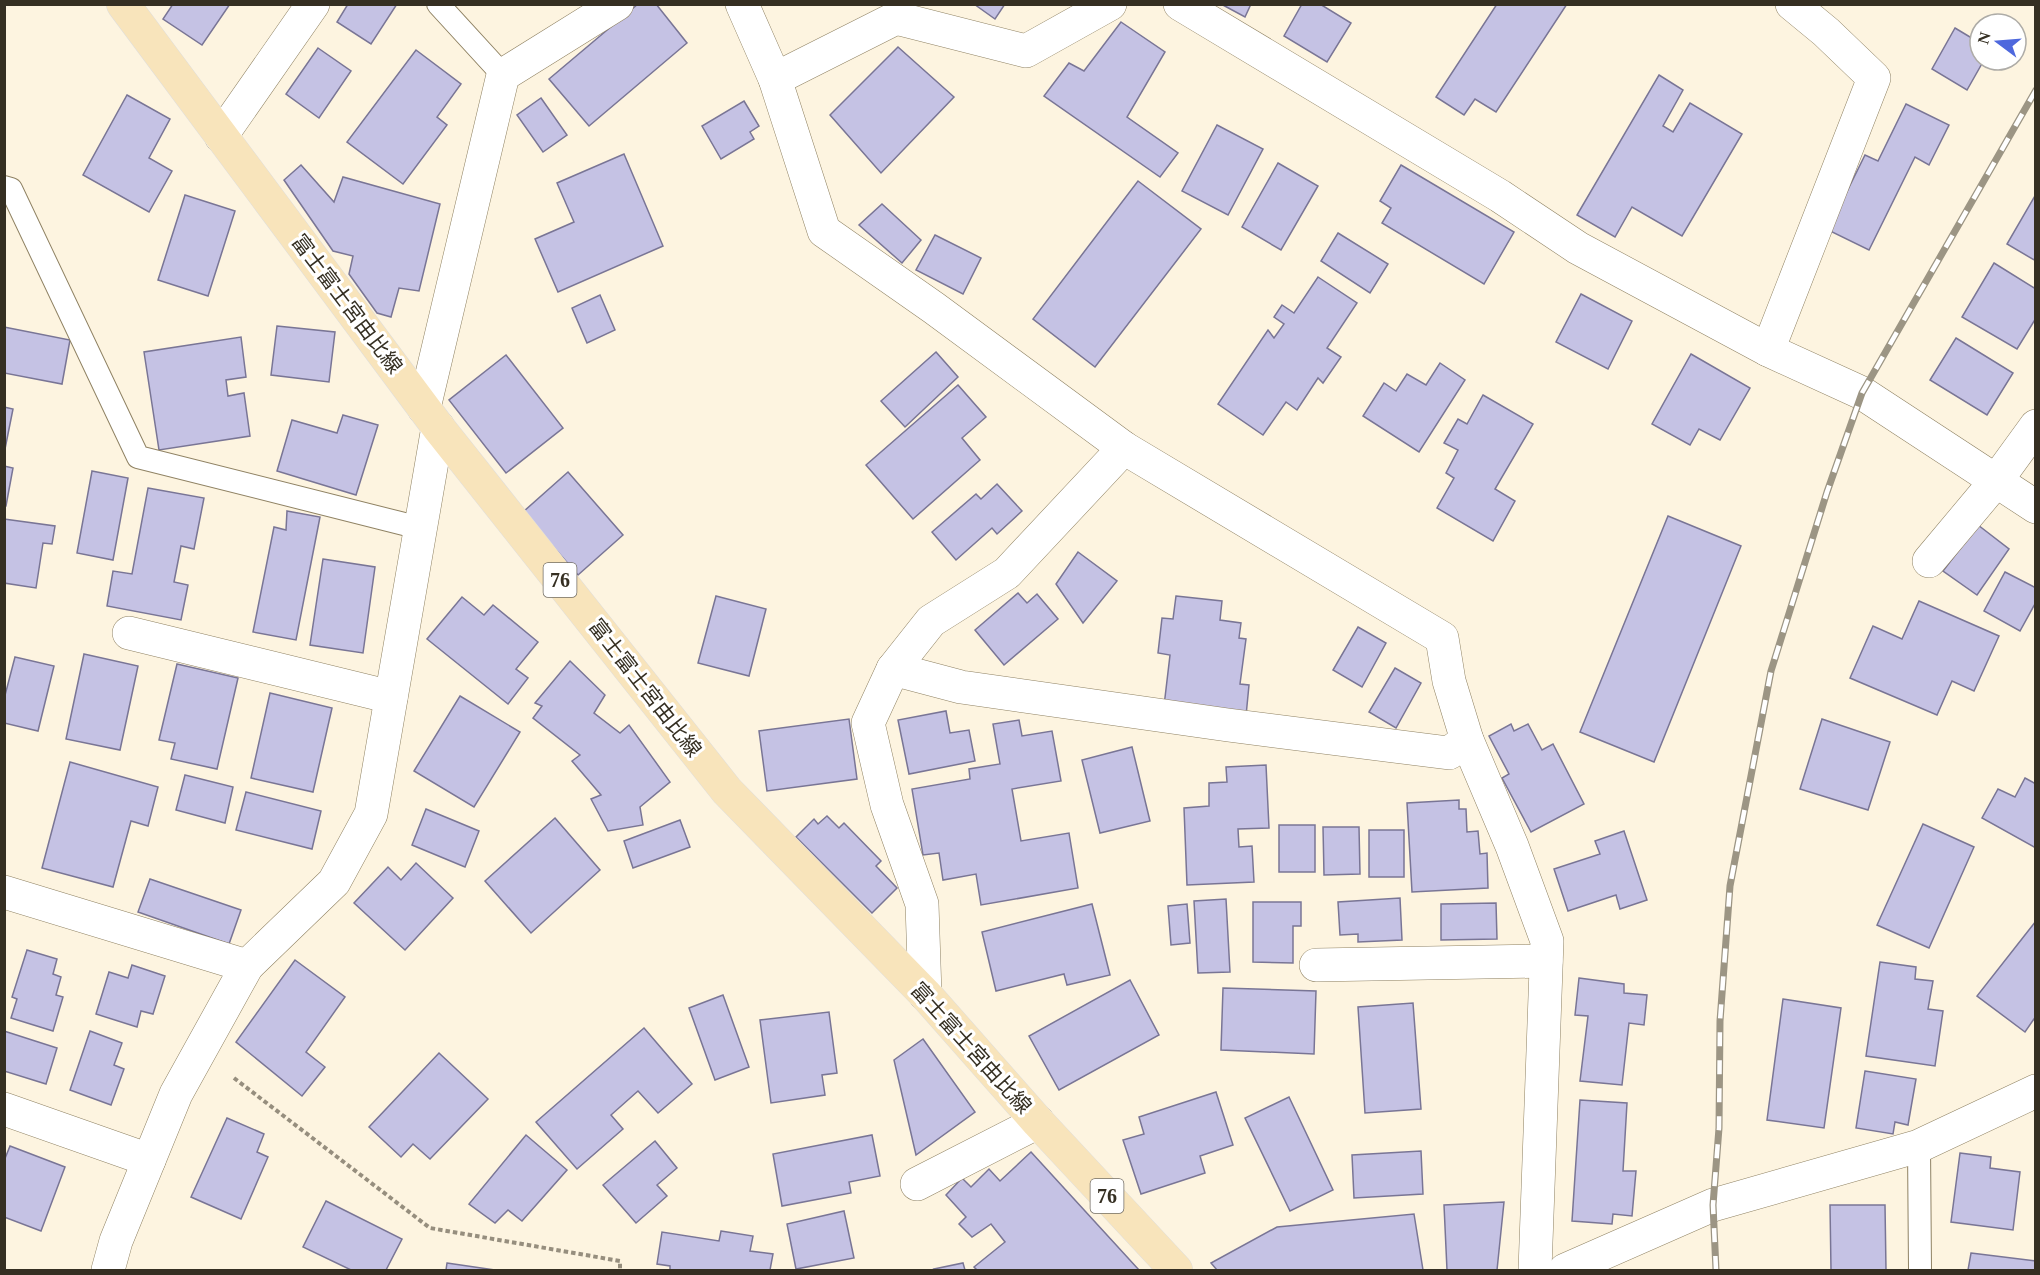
<svg xmlns="http://www.w3.org/2000/svg" width="2040" height="1275" font-family="'Times New Roman','Noto Sans JP',serif">
<style>
.building{fill:#c5c2e4;stroke:#797595;stroke-width:1.5}
.lines{fill:none;stroke-linecap:round;stroke-linejoin:round}
.lane-casing{stroke:#8f8263;stroke-width:24}
.street-casing{stroke:#8f8263;stroke-width:34}
.primary-casing{stroke:#dfdedc;stroke-width:34}
.path{stroke:#968e7e;stroke-width:4;stroke-dasharray:4.5 3;stroke-linecap:butt}
.lane{stroke:#fff;stroke-width:22}
.street{stroke:#fff;stroke-width:33}
.primary{stroke:#f8e4bb;stroke-width:33}
.rail-casing{stroke:#9c9584;stroke-width:7}
.rail{stroke:#fff;stroke-width:4.5;stroke-dasharray:14;stroke-linecap:butt}
.labels{text-anchor:middle;stroke-width:6;stroke-linejoin:round;paint-order:stroke}
.shield{fill:#fff;stroke:#726d64;stroke-width:1.5}
.shield-label{font-size:20px;font-weight:bold;fill:#352f22}
.street-label{font-size:21px;fill:#352f22;stroke:#fff}
</style>
<rect width="100%" height="100%" fill="#fdf4e0"/>
<g class="building">
<polygon points="173,4 230,4 202,45 163,19"/>
<polygon points="348,4 397,4 371,44 337,22"/>
<polygon points="638,4 656,4 687,43 589,126 549,79"/>
<polygon points="974,4 1005,4 995,19"/>
<polygon points="1221,4 1251,4 1245,17"/>
<polygon points="1302,4 1320,4 1351,23 1327,62 1284,36"/>
<polygon points="1497,4 1567,4 1496,112 1475,99 1464,115 1436,97"/>
<polygon points="1121,22 1165,52 1127,117 1178,153 1160,177 1044,96 1069,63 1084,71"/>
<polygon points="1955,28 1980,43 1980,60 1984,60 1967,90 1932,69"/>
<polygon points="898,47 954,97 881,173 830,115"/>
<polygon points="318,48 351,71 319,118 286,94"/>
<polygon points="416,50 461,84 437,117 447,125 403,184 347,142"/>
<polygon points="1659,75 1683,90 1663,126 1673,132 1690,103 1742,134 1682,236 1632,207 1615,237 1577,215"/>
<polygon points="127,95 170,119 149,158 172,171 149,212 83,175"/>
<polygon points="541,98 567,135 543,152 517,115"/>
<polygon points="744,101 759,126 750,132 754,139 721,159 702,126"/>
<polygon points="1906,104 1949,125 1929,165 1915,157 1869,250 1828,230 1865,155 1878,161"/>
<polygon points="1217,125 1263,149 1228,215 1182,191"/>
<polygon points="624,154 663,246 558,292 535,239 574,222 557,183"/>
<polygon points="1278,163 1318,186 1281,250 1242,227"/>
<polygon points="301,165 334,202 343,177 440,204 419,291 399,288 391,317 377,313 349,274 353,256 333,251 284,180"/>
<polygon points="1401,165 1514,232 1484,284 1382,223 1391,208 1380,201"/>
<polygon points="1138,181 1201,229 1095,367 1033,319"/>
<polygon points="2036,194 2036,261 2007,244"/>
<polygon points="185,195 235,211 208,296 158,280"/>
<polygon points="882,204 921,240 902,263 859,225"/>
<polygon points="1338,233 1388,264 1370,293 1321,261"/>
<polygon points="935,235 981,258 963,294 916,270"/>
<polygon points="1994,263 2036,289 2036,318 2017,349 1962,317"/>
<polygon points="1318,277 1357,303 1327,348 1341,357 1323,383 1318,378 1297,410 1286,402 1263,435 1218,404 1268,330 1274,338 1284,324 1274,317 1282,305 1294,313"/>
<polygon points="1581,294 1632,321 1608,369 1556,342"/>
<polygon points="600,295 615,330 587,343 572,308"/>
<polygon points="277,326 335,332 329,382 271,375"/>
<polygon points="4,327 70,340 62,384 4,373"/>
<polygon points="241,337 246,377 226,380 228,396 244,393 250,436 159,450 144,352"/>
<polygon points="1956,338 2013,373 1987,415 1930,380"/>
<polygon points="936,352 958,377 905,427 881,401"/>
<polygon points="1691,354 1750,388 1720,440 1699,429 1690,445 1652,424"/>
<polygon points="506,355 563,428 506,473 449,400"/>
<polygon points="1440,363 1465,380 1419,452 1363,416 1384,383 1396,391 1407,374 1426,385"/>
<polygon points="958,385 986,417 962,438 980,460 913,519 866,465"/>
<polygon points="1483,395 1533,424 1495,489 1515,501 1493,541 1437,508 1454,478 1446,473 1458,450 1444,443 1458,419 1467,424"/>
<polygon points="4,407 13,409 4,454"/>
<polygon points="343,415 378,425 356,495 277,471 292,420 337,433"/>
<polygon points="4,466 13,468 6,506 4,506"/>
<polygon points="92,471 128,478 113,560 77,553"/>
<polygon points="568,472 623,535 578,575 523,512"/>
<polygon points="997,484 1022,511 997,534 992,528 956,560 932,532 976,494 981,499"/>
<polygon points="148,488 204,498 194,549 181,546 174,582 188,585 181,620 107,606 113,571 132,574"/>
<polygon points="287,511 320,517 296,640 253,632 274,527 286,530"/>
<polygon points="1668,516 1741,546 1654,762 1580,732"/>
<polygon points="4,519 55,526 52,544 43,543 36,588 4,583"/>
<polygon points="1978,525 2009,549 1977,595 1943,571"/>
<polygon points="1078,552 1117,581 1083,623 1056,584"/>
<polygon points="323,559 375,567 363,653 310,645"/>
<polygon points="2005,572 2036,588 2036,602 2020,631 1984,611"/>
<polygon points="1018,593 1027,603 1037,594 1058,619 1004,665 975,630"/>
<polygon points="716,596 766,609 749,676 698,663"/>
<polygon points="1176,596 1222,601 1220,620 1241,623 1239,638 1246,639 1240,684 1249,685 1246,716 1164,706 1170,655 1158,653 1162,618 1173,619"/>
<polygon points="462,597 484,615 493,605 538,642 516,669 528,678 508,704 427,639"/>
<polygon points="1919,601 1999,636 1974,691 1952,681 1937,715 1850,678 1873,626 1902,639"/>
<polygon points="1358,627 1386,643 1362,687 1333,670"/>
<polygon points="84,654 138,666 120,750 66,739"/>
<polygon points="15,657 54,666 38,731 4,723 4,699"/>
<polygon points="570,661 605,695 594,713 620,733 629,725 670,782 640,807 643,825 608,831 591,799 601,795 572,761 580,755 533,718 542,706 535,703"/>
<polygon points="177,664 238,678 217,769 171,759 175,743 159,740"/>
<polygon points="1395,668 1421,683 1396,728 1369,712"/>
<polygon points="270,693 332,708 313,792 251,778"/>
<polygon points="460,696 520,732 474,807 414,771"/>
<polygon points="946,711 950,733 969,730 975,761 909,774 898,720"/>
<polygon points="849,719 857,779 767,791 759,731"/>
<polygon points="1822,719 1890,742 1868,810 1800,789"/>
<polygon points="1019,720 1022,736 1052,731 1061,781 1012,789 1021,841 1069,833 1078,888 981,905 976,874 943,880 939,853 923,855 912,789 970,779 969,769 1000,764 993,724"/>
<polygon points="1511,724 1514,731 1528,724 1542,750 1553,744 1584,804 1531,832 1502,778 1509,774 1489,736"/>
<polygon points="1132,747 1150,821 1100,833 1082,760"/>
<polygon points="70,762 158,787 148,826 131,821 113,887 42,868"/>
<polygon points="1266,765 1269,828 1238,829 1239,847 1252,846 1254,882 1187,885 1184,808 1209,806 1209,783 1227,782 1226,767"/>
<polygon points="185,775 233,787 225,823 176,810"/>
<polygon points="2025,778 2036,784 2036,848 1982,818 1998,789 2015,797"/>
<polygon points="246,792 321,811 312,849 236,830"/>
<polygon points="1459,800 1459,809 1466,809 1467,832 1478,831 1480,854 1487,853 1488,888 1412,892 1407,803"/>
<polygon points="426,809 479,831 465,867 412,845"/>
<polygon points="827,816 839,828 844,823 881,861 876,866 897,888 872,913 796,837 814,819 818,824"/>
<polygon points="555,818 600,870 531,933 485,881"/>
<polygon points="680,820 690,847 633,868 624,841"/>
<polygon points="1923,824 1974,847 1929,948 1877,925"/>
<rect x="1279" y="825" width="36" height="47"/>
<polygon points="1323,827 1359,827 1360,874 1324,875"/>
<rect x="1369" y="830" width="35" height="47"/>
<polygon points="1624,831 1647,900 1620,909 1616,895 1568,911 1554,869 1600,854 1595,841"/>
<polygon points="416,863 453,898 405,950 354,903 388,867 401,880"/>
<polygon points="150,879 241,910 229,944 138,912"/>
<polygon points="1400,898 1402,940 1358,942 1358,934 1340,935 1338,902"/>
<polygon points="1226,899 1230,972 1198,973 1194,901"/>
<polygon points="1253,902 1301,902 1301,926 1293,926 1293,963 1253,962"/>
<polygon points="1496,903 1497,939 1441,940 1441,904"/>
<polygon points="1092,904 1110,975 1067,985 1064,974 996,991 982,932"/>
<polygon points="1187,904 1190,943 1171,945 1168,906"/>
<polygon points="2036,921 2036,1016 2025,1032 1977,996"/>
<polygon points="27,950 57,959 53,974 61,977 56,995 63,997 53,1031 11,1018 17,999 12,997"/>
<polygon points="295,960 345,997 306,1052 325,1067 302,1096 236,1042"/>
<polygon points="1880,962 1916,967 1915,979 1933,981 1928,1009 1943,1011 1935,1066 1866,1056"/>
<polygon points="132,965 165,976 153,1014 141,1011 137,1027 96,1014 109,972 128,978"/>
<polygon points="1579,978 1624,984 1624,993 1647,995 1644,1025 1629,1023 1622,1085 1580,1081 1588,1016 1575,1015"/>
<polygon points="1130,980 1159,1035 1059,1090 1029,1036"/>
<polygon points="1223,988 1316,991 1314,1054 1221,1050"/>
<polygon points="723,995 749,1067 715,1080 689,1008"/>
<polygon points="1783,999 1841,1008 1824,1128 1767,1120"/>
<polygon points="1413,1003 1421,1109 1365,1113 1358,1007"/>
<polygon points="829,1012 837,1073 822,1075 825,1095 771,1103 760,1020"/>
<polygon points="644,1028 692,1084 658,1113 638,1091 611,1115 623,1129 577,1169 536,1122"/>
<polygon points="4,1031 57,1048 46,1084 4,1071"/>
<polygon points="90,1031 122,1043 114,1065 124,1069 111,1105 70,1090"/>
<polygon points="923,1039 975,1112 916,1155 894,1060"/>
<polygon points="439,1053 488,1099 430,1159 413,1144 401,1157 369,1127"/>
<polygon points="1865,1071 1916,1079 1908,1125 1895,1122 1893,1134 1856,1128"/>
<polygon points="1216,1092 1233,1145 1200,1156 1205,1173 1141,1194 1123,1140 1144,1134 1139,1117"/>
<polygon points="1289,1097 1333,1190 1290,1211 1245,1118"/>
<polygon points="1580,1100 1627,1103 1623,1171 1636,1171 1632,1216 1613,1214 1612,1224 1572,1221"/>
<polygon points="227,1118 264,1134 257,1152 268,1157 241,1219 191,1197"/>
<polygon points="526,1135 567,1170 522,1221 508,1210 495,1223 469,1204"/>
<polygon points="872,1135 880,1176 849,1182 851,1193 782,1206 773,1154"/>
<polygon points="655,1141 677,1168 657,1185 667,1196 636,1223 603,1185"/>
<polygon points="10,1146 65,1167 41,1231 4,1217 4,1161"/>
<polygon points="1421,1151 1423,1194 1354,1198 1352,1155"/>
<polygon points="1031,1152 1139,1270 977,1270 974,1267 1005,1242 991,1224 972,1237 959,1224 966,1217 946,1195 962,1178 971,1187 989,1169 1000,1181"/>
<polygon points="1960,1153 1991,1157 1990,1168 2020,1172 2013,1230 1951,1222"/>
<polygon points="326,1201 402,1239 386,1270 351,1270 303,1247"/>
<polygon points="1504,1202 1497,1270 1447,1270 1444,1205"/>
<polygon points="1830,1205 1885,1205 1886,1270 1831,1270"/>
<polygon points="844,1211 854,1258 796,1269 787,1224"/>
<polygon points="1414,1214 1423,1270 1217,1270 1211,1263 1277,1227"/>
<polygon points="721,1231 753,1236 750,1251 773,1254 770,1270 670,1270 670,1266 657,1264 662,1232 719,1241"/>
<polygon points="1971,1253 2036,1261 2036,1270 1968,1270"/>
<polygon points="447,1263 495,1270 446,1270"/>
<polygon points="963,1263 965,1270 935,1270 934,1269"/>
</g>
<g class="lines">
<g class="lane-casing">
<g id="lane">
<polyline points="438,4 503,75"/>
<polyline points="4,187 11,189 138,457 420,528"/>
<polyline points="1919,1146 1920,1270"/>
</g>
</g>
<g class="street-casing">
<g id="street">
<polyline points="742,4 775,79 824,231 934,308 1124,448 1442,638 1449,681 1467,740 1512,846 1547,941 1535,1270"/>
<polyline points="1180,4 1500,196 1578,248 1768,350 1862,393 2036,507"/>
<polyline points="775,79 896,18 1026,51 1110,4"/>
<polyline points="221,136 313,4"/>
<polyline points="1768,350 1874,78 1826,32 1792,4"/>
<polyline points="424,408 503,75 617,4"/>
<polyline points="1929,561 1996,481 2036,426"/>
<polyline points="129,633 391,697"/>
<polyline points="893,669 961,687 1228,725 1449,753 1467,740"/>
<polyline points="4,892 247,966"/>
<polyline points="1316,965 1546,961"/>
<polyline points="925,994 922,904 887,805 868,723 893,669 931,621 1007,573 1124,448"/>
<polyline points="4,1109 149,1160"/>
<polyline points="917,1184 1038,1122"/>
<polyline points="108,1270 116,1241 176,1094 247,966 334,882 371,814 438,427"/>
<polyline points="1565,1270 1713,1205 1919,1146 2036,1091"/>
</g>
</g>
<g class="primary-casing">
<polyline id="primary" points="123,4 438,427 727,791 925,994 1038,1122 1176,1270"/>
</g>
<polyline class="path" points="234,1078 430,1228 620,1261 620,1270"/>
<use href="#lane" class="lane"/>
<use href="#street" class="street"/>
<use href="#primary" class="primary"/>
<g class="rail-casing">
<polyline id="rail" points="1716,1270 1713,1205 1719,1128 1720,1021 1730,886 1771,671 1827,492 1862,393 2036,90"/>
</g>
<use href="#rail" class="rail"/>
</g>
<g class="labels">
<g class="shield">
<rect x="543.5" y="563" width="33" height="34" rx="4.5"/>
<rect x="1090.5" y="1179" width="33" height="34" rx="4.5"/>
</g>
<g class="shield-label">
<text x="560" y="587">76</text>
<text x="1107" y="1203">76</text>
</g>
<g class="street-label">
<text transform="translate(347 304) rotate(53)" y="7">富士富士宮由比線</text>
<text transform="translate(645 688) rotate(52)" y="7">富士富士宮由比線</text>
<text transform="translate(971 1048) rotate(48)" y="7">富士富士宮由比線</text>
</g>
</g>
<rect width="2040" height="1275" fill="none" stroke="#352f22" stroke-width="12"/>
<g transform="translate(1998 42) rotate(286)"><circle r="28" fill="#ffffff" stroke="#aeaca7" stroke-width="1.5"/>
<path d="M0-4.5L10 22L0 15L-10 22Z" fill="#4e68dd"/>
<text y="-9" font-size="16" font-weight="bold" text-anchor="middle" fill="#352f22">N</text>
</g>
</svg>
